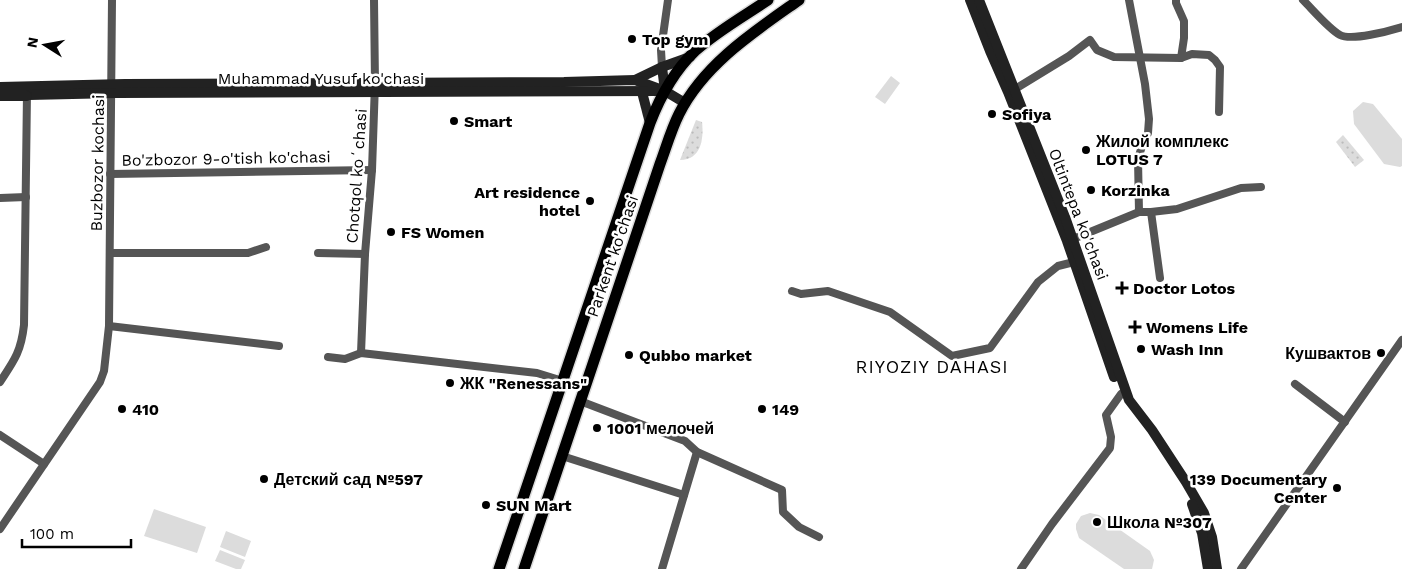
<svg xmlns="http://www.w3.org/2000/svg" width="1402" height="569" font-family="'Work Sans',sans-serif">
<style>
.green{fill:url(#green-dots)}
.pitch{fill:#dcdcdc}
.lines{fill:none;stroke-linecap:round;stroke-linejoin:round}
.primary-casing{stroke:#dbdbdb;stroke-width:14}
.street{stroke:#555;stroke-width:8}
.secondary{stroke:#222;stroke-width:10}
.primary{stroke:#000;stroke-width:11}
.poi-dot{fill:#000;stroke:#fff;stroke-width:2}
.labels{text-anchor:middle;stroke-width:5;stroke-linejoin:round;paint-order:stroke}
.poi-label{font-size:16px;font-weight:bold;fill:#000;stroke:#fff;text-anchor:start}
.street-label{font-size:16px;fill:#000;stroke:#fff}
.neighbourhood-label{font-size:18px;letter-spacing:1px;fill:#000;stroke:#fff}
</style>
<defs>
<pattern id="green-dots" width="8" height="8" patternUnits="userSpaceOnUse" patternTransform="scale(1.25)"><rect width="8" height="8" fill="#dcdcdc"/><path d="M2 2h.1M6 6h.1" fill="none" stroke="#bbb" stroke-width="1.8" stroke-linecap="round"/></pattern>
</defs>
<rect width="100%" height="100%" fill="#fff"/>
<g class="green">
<path d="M 696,120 L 702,122 C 704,139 701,160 680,160 Z"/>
<polygon points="1343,135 1364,160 1355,167 1336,142"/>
</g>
<g class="pitch">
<polygon points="891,76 900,83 885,104 875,97"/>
<polygon points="1363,102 1373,104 1402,139 1402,166 1400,167 1384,164 1354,124 1353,111"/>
<polygon points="154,509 206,527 197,553 144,536"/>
<polygon points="1090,513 1099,515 1150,551 1154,560 1152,569 1124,569 1079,538 1076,529 1076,524 1081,516"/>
<polygon points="226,531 251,541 245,557 220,547"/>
<polygon points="220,550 245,560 241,569 236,569 215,561"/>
</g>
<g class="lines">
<g class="primary-casing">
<g id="primary">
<path d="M 499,569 L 650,123 C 660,97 674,71 695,51 C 716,32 744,16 768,0"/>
<path d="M 524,569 L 660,164 C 666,148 671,130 679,114 C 704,64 755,31 799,0"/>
</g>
</g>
<g class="street">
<polyline points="1129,0 1145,84 1149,119 1148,133 1142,146 1138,159 1139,212"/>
<polyline points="1176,0 1176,3 1184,21 1184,38 1181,58"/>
<path d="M 1303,0 C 1313,10 1329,29 1340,35 C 1352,41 1389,31 1402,27"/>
<polyline points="662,67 661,50 668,0"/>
<polyline points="1015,89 1069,56 1090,40 1097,50 1114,57 1181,58 1192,54 1209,55 1215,60 1220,67 1219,112"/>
<polyline points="110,174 372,170"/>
<polyline points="0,198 26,197"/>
<polyline points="1151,212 1160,278"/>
<polyline points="1073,239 1139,212 1151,212 1177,209 1241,188 1261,187"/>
<polyline points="110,253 248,253 266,247"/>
<polyline points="318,253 365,254"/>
<polyline points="792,291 801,294 828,291 890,312 952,356 990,348 1038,282 1058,266 1074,262"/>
<polyline points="109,326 279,346"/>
<polyline points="361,353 365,254 372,170 375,83 374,0"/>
<polyline points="328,357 345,359 361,353 537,373 563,381"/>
<path d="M 0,382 C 14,361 21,352 24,325 L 27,93"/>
<polyline points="1295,384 1345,422"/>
<polyline points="580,401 685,441 697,452 782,490 783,512 799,527 819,537"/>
<polyline points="0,435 44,464"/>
<polyline points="562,456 684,495"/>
<polyline points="0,529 100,382 104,371 109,326 112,0"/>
<polyline points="662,569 697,452"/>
<polyline points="1021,569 1052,524 1110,448 1111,437 1106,415 1121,394"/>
<polyline points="1241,569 1402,340"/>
</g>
<g class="secondary">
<polyline points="970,0 990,51 1008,92 1067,241 1114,377"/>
<polyline points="979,0 1065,217 1129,400 1152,430 1186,482 1204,513 1212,537 1217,569"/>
<polyline points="662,67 665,91"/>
<polyline points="635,80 662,67 690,57"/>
<polyline points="0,87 125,84 564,82 635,80 665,91 685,103"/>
<polyline points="642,92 650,123"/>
<polyline points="29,95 116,93 659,91"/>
<polyline points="0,96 27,96"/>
<polyline points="1192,504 1202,533 1208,569"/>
</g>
<use href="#primary" class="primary"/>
</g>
<g class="poi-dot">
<circle cx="632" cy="39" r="5"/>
<circle cx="992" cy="114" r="5"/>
<circle cx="454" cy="121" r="5"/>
<circle cx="1086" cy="150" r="5"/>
<circle cx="1091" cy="190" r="5"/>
<circle cx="590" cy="201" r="5"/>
<circle cx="391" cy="232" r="5"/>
<path d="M1119.5 280.5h5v5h5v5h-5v5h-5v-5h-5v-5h5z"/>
<path d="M1132.5 319.5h5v5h5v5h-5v5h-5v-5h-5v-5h5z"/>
<circle cx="1141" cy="349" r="5"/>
<circle cx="1381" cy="353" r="5"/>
<circle cx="629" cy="355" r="5"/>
<circle cx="450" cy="383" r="5"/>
<circle cx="122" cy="409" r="5"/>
<circle cx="762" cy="409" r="5"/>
<circle cx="597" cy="428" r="5"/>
<circle cx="264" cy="479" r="5"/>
<circle cx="1337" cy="488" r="5"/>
<circle cx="486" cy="505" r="5"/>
<circle cx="1097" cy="522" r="5"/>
</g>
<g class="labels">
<g class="poi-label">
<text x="642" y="45">Top gym</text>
<text x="1002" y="120">Sofiya</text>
<text x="464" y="127">Smart</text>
<text x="1096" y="147">Жилой комплекс<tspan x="1096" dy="18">LOTUS 7</tspan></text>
<text x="1101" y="196">Korzinka</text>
<text x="580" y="198" text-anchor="end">Art residence<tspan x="580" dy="18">hotel</tspan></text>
<text x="401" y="238">FS Women</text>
<text x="1133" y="294">Doctor Lotos</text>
<text x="1146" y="333">Womens Life</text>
<text x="1151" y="355">Wash Inn</text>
<text x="1371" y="359" text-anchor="end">Кушвактов</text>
<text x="639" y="361">Qubbo market</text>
<text x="460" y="389">ЖК "Renessans"</text>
<text x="132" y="415">410</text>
<text x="772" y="415">149</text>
<text x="607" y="434">1001 мелочей</text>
<text x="274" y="485">Детский сад №597</text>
<text x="1327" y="485" text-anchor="end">139 Documentary<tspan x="1327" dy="18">Center</tspan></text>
<text x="496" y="511">SUN Mart</text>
<text x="1107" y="528">Школа №307</text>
</g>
<g class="street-label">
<text x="321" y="84">Muhammad Yusuf ko'chasi</text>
<text transform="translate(226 158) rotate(-1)" y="6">Bo'zbozor 9-o'tish ko'chasi</text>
<text transform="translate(97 163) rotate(-89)" y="6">Buzbozor kochasi</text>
<text transform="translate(356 176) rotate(-86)" y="6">Chotqol koʻchasi</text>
<text transform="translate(1079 214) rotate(69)" y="6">Oltintepa ko'chasi</text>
<text transform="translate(612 256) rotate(-71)" y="6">Parkent ko'chasi</text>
</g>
<g class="neighbourhood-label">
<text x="932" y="373">RIYOZIY DAHASI</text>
</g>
</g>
<g transform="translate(45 45) rotate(281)" stroke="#ffffff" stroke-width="4" paint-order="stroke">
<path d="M0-4L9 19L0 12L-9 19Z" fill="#000000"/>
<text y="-8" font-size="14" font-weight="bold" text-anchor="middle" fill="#000000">N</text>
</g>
<path d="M22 539v8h109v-8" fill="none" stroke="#000000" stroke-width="2.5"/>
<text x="30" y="539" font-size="15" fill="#000000" stroke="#ffffff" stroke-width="4" paint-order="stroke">100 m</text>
</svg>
